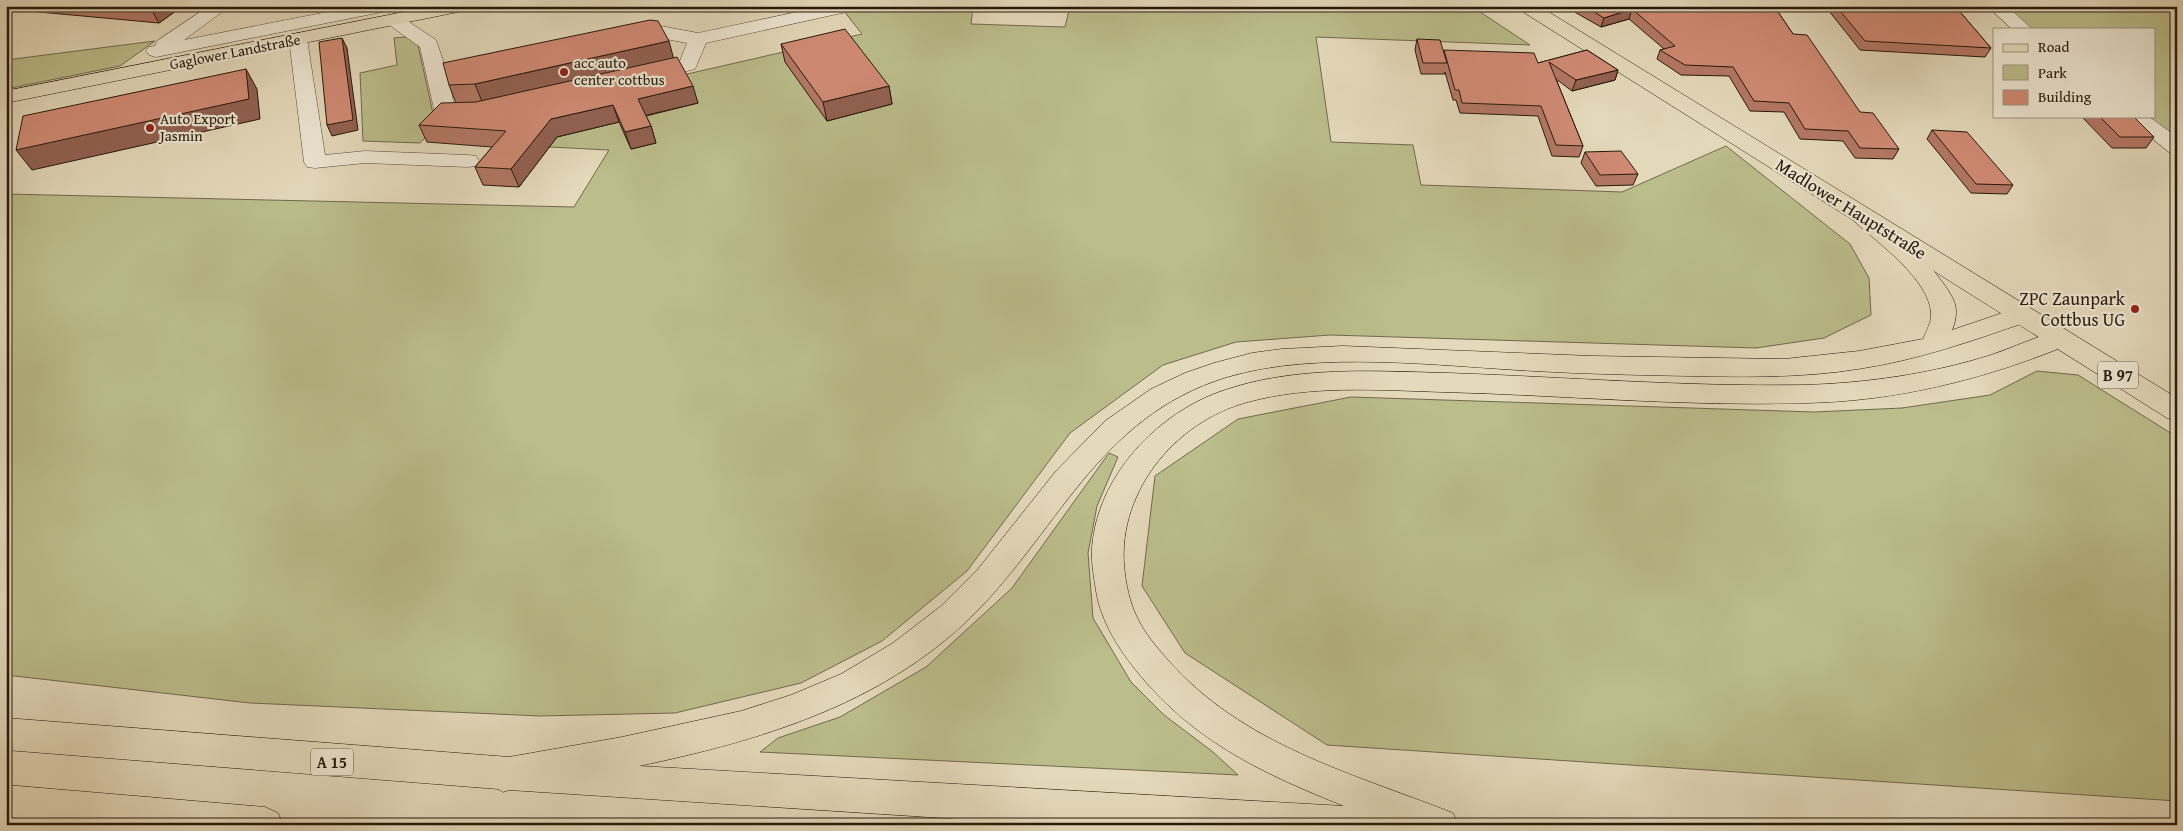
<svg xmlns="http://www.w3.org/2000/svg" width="2183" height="831" font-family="'Gentium Book Plus',serif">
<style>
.green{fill:#bbbd8b;stroke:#706a4c}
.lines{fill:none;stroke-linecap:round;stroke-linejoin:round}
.minor-casing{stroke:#564838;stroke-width:1}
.major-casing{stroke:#26180c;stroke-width:1}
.highway-casing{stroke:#26180c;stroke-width:1}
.minor{fill:#ede6d3;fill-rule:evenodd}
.major{fill:#e4d9bb;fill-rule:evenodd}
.highway{fill:#e4d9bb;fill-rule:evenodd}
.wall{fill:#b47865;stroke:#26180c}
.shaded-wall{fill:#926152;stroke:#26180c}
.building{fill:#d18b75;stroke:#26180c}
.poi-dot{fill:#8f2418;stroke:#ede6d3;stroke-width:2}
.labels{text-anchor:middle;stroke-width:4.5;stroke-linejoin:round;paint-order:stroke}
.far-street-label{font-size:15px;fill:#26180c;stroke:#ede6d3}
.far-poi-label{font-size:15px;fill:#26180c;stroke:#ede6d3;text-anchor:start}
.shield{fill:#ede6d3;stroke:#625648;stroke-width:1}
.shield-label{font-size:16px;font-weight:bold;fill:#26180c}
.street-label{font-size:18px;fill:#26180c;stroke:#ede6d3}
.poi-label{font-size:18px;fill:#26180c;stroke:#ede6d3;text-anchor:end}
</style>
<rect width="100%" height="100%" fill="#e4d9bb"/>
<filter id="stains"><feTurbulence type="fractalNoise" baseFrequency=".004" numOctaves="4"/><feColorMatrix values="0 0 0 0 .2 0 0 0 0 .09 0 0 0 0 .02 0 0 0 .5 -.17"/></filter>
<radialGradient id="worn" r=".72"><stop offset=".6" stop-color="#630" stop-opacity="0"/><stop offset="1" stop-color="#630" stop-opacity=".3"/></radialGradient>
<g class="green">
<polygon points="840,6 973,6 971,24 1065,27 1070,6 1471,6 1530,45 1316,37 1331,142 1413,145 1421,185 1622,192 1726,146 1850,244 1869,278 1871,315 1824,338 1756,348 1330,335 1236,342 1163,365 1070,433 967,571 882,641 801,683 675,713 540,716 250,703 6,675 6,194 574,207 609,150 510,145 530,110 862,34"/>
<polygon points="2003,6 2177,6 2177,142 2142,116 2154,116 2154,29 2030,29"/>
<polygon points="416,36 436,127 420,143 363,141 360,73 397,65 394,38"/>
<polygon points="155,41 120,66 6,89 6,60"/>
<polygon points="2037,371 2078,375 2177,437 2177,801 1327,745 1185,653 1142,586 1155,476 1238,419 1351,397 1814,412 1902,408 1990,395"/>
<polygon points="1109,453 1118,457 1097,506 1088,553 1093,618 1131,682 1164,715 1213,752 1238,775 760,752 778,738 840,717 926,667 1012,588"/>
</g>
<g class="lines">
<g class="minor-casing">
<g id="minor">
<polygon points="209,6 230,6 184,40 358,6 396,6 393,10 387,11 156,57 149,55 146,51 149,47 155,46 157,41"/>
<polygon points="825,6 845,6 846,9 843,13 837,14 706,43 695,69 647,81 640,79 637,75 640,71 680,61 687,43 655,37 627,43 620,41 618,37 620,33 655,25 698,33"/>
<polygon points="1987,6 2007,6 2032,29 2012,29"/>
<path d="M 394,15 L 400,16 L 436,40 L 446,69 L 483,61 L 490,63 L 493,67 L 490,71 L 449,80 L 454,106 L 480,109 L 483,113 L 480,117 C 466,121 443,123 434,109 L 420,47 L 388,24 L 385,20 L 388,16 Z"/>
<polygon points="298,33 305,35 307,39 325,155 365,151 468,155 476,156 479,161 476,166 468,167 365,163 315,168 307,167 304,162 289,39 291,35"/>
<polygon points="2124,116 2148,116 2177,137 2177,153 2169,152"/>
</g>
</g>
<g class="major-casing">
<g id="major">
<polygon points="434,6 472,6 469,10 463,11 6,103 6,91"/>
<polygon points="1517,6 1539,6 2177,398 2177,421 2167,418 1520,10"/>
</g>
</g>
<g class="highway-casing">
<g id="highway">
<path d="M 1864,211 C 1887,217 1948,280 1955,304 C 1957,313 1956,321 1952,330 L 2020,307 L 2029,309 L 2033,315 L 2029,321 C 1972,341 1918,360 1858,369 C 1802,378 1746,377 1689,376 C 1637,375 1586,374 1534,371 C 1440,366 1317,350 1227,377 C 1096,417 1057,535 967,621 C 877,706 758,741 639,766 L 1344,806 C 1264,774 1195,742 1139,674 C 1120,651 1101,622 1096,591 C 1094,578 1091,562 1092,548 C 1097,476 1158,412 1225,390 C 1296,366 1374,371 1448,373 C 1567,377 1686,387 1804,385 C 1867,383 1931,374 1991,355 C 2014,347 2036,337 2059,330 L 2068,333 L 2072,339 L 2068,345 C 1985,379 1897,401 1807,403 C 1685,407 1563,395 1442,392 C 1378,390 1310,385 1248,402 C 1173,422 1114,496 1125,574 C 1130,612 1142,631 1167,659 C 1242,745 1351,773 1453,813 L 1458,825 L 1393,825 L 1379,820 L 1381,825 L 1051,825 L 509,790 L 503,792 L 498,789 L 6,750 L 6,718 L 509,757 L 622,737 L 741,711 L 791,695 L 841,674 L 893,643 L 941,606 L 978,569 L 1056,471 L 1105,421 L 1151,389 L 1185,373 L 1214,363 L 1252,353 L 1282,349 L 1343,346 L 1592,356 L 1784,359 L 1859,351 L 1923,339 C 1926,331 1932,322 1931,313 C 1929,280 1880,244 1856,223 L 1853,218 L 1856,213 Z"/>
<polygon points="6,785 265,807 278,813 283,825 68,825 6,819"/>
</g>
</g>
<use href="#minor" class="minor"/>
<use href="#major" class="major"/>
<use href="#highway" class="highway"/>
</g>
<g class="wall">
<polygon points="25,6 183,6 159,23 28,11"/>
<polygon points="1564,6 1774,6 1793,34 1860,112 1899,149 1893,159 1855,158 1843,141 1800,139 1784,112 1750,111 1729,76 1681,75 1657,59 1660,50 1664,49 1629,19 1601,27"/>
<polygon points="1825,6 1955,6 1991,48 1985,57 1860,50"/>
<polygon points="1417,39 1444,52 1538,63 1587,50 1618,70 1615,80 1572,91 1556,79 1583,146 1579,157 1552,156 1538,116 1460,113 1456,100 1453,100 1445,72 1445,74 1421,74 1415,50"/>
<polygon points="781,44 889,86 892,104 827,121 785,62"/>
<polygon points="673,58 698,103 646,116 651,126 656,143 631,149 619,122 557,137 519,187 483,185 475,167 492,147 427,142 419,125 456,103 449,85"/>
<polygon points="2081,116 2133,116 2154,137 2146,148 2112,148"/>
<polygon points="1932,130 2013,185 2007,194 1971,193 1927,139"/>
<polygon points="1585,152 1638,174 1633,185 1596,186 1581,163"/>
</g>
<g class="shaded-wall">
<polygon points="152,6 183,6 159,23 150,7"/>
<polygon points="1632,9 1629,19 1601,27 1604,18"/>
<polygon points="342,38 347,48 358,130 332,136 327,125"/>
<polygon points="669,41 674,60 483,104 475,84"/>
<polygon points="246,69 257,89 260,119 32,170 16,150"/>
<polygon points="1618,70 1615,80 1572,91 1576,80"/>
<polygon points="693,86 698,103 643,116 638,99"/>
<polygon points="889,86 892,104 827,121 823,102"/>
<polygon points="613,105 619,122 557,137 519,187 511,169 551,119"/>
<polygon points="651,126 656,143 631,149 625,132"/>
</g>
<g class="building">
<polygon points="136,6 152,6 150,7"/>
<polygon points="1584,6 1774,6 1793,34 1807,35 1860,112 1873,113 1899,149 1860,148 1848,131 1805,129 1789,103 1754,101 1733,67 1685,65 1660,50 1675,46 1632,9 1604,18"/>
<polygon points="1836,6 1955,6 1991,48 1865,41"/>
<polygon points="650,20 658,21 669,41 475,84 449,85 443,63"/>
<polygon points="845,29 889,86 823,102 781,44"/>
<polygon points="342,38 353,120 327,125 319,42"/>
<polygon points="1417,39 1440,40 1447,63 1423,63"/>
<polygon points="1444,50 1534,53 1538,63 1587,50 1618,70 1576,80 1549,62 1583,146 1556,145 1541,106 1462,103 1459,90 1455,90"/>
<polygon points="677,57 693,86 638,99 651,126 625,132 613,105 551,119 511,169 475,167 506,131 419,125 441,103 476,102"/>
<polygon points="246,69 249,99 16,150 23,116"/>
<polygon points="2099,116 2133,116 2154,137 2120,137"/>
<polygon points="1932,130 1967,132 2013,185 1976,184"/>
<polygon points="1621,151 1638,174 1600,175 1585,152"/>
</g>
<g class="poi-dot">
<circle cx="564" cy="72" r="5"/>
<circle cx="150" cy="128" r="5"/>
<circle cx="2135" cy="309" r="5"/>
</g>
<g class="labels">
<g class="far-street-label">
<text transform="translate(235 52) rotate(-11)" y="5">Gaglower Landstraße</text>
</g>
<g class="far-poi-label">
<text x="574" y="68">acc auto<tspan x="574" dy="17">center cottbus</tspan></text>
<text x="160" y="124">Auto Export<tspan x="160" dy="17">Jasmin</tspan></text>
</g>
<g class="shield">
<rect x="2098" y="361.5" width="40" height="27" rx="4"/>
<rect x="311" y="748.5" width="42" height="27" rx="4"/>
</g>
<g class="shield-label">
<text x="2118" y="381">B 97</text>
<text x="332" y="768">A 15</text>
</g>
<g class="street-label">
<text transform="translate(1851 209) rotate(32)" y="6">Madlower Hauptstraße</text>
</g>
<g class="poi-label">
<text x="2125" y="305">ZPC Zaunpark<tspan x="2125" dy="21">Cottbus UG</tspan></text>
</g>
</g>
<rect width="2183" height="831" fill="none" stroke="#e4d9bb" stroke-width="25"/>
<rect x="8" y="8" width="2168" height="816" fill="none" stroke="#26180c" stroke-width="2.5"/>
<rect x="12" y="12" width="2158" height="806" fill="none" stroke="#26180c"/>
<rect x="1993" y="28" width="162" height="90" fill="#ede6d3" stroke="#9d9483"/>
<rect x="2003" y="44" width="25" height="8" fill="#e4d9bb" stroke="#9d9483"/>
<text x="2038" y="52" font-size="15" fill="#26180c">Road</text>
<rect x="2003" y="65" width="25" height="15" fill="#bbbd8b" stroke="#9d9483"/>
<text x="2038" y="78" font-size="15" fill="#26180c">Park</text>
<rect x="2003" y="90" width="25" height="15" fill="#d18b75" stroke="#9d9483"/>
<text x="2038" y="102" font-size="15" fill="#26180c">Building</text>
<rect width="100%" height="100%" filter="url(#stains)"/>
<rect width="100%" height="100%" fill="url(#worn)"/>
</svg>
